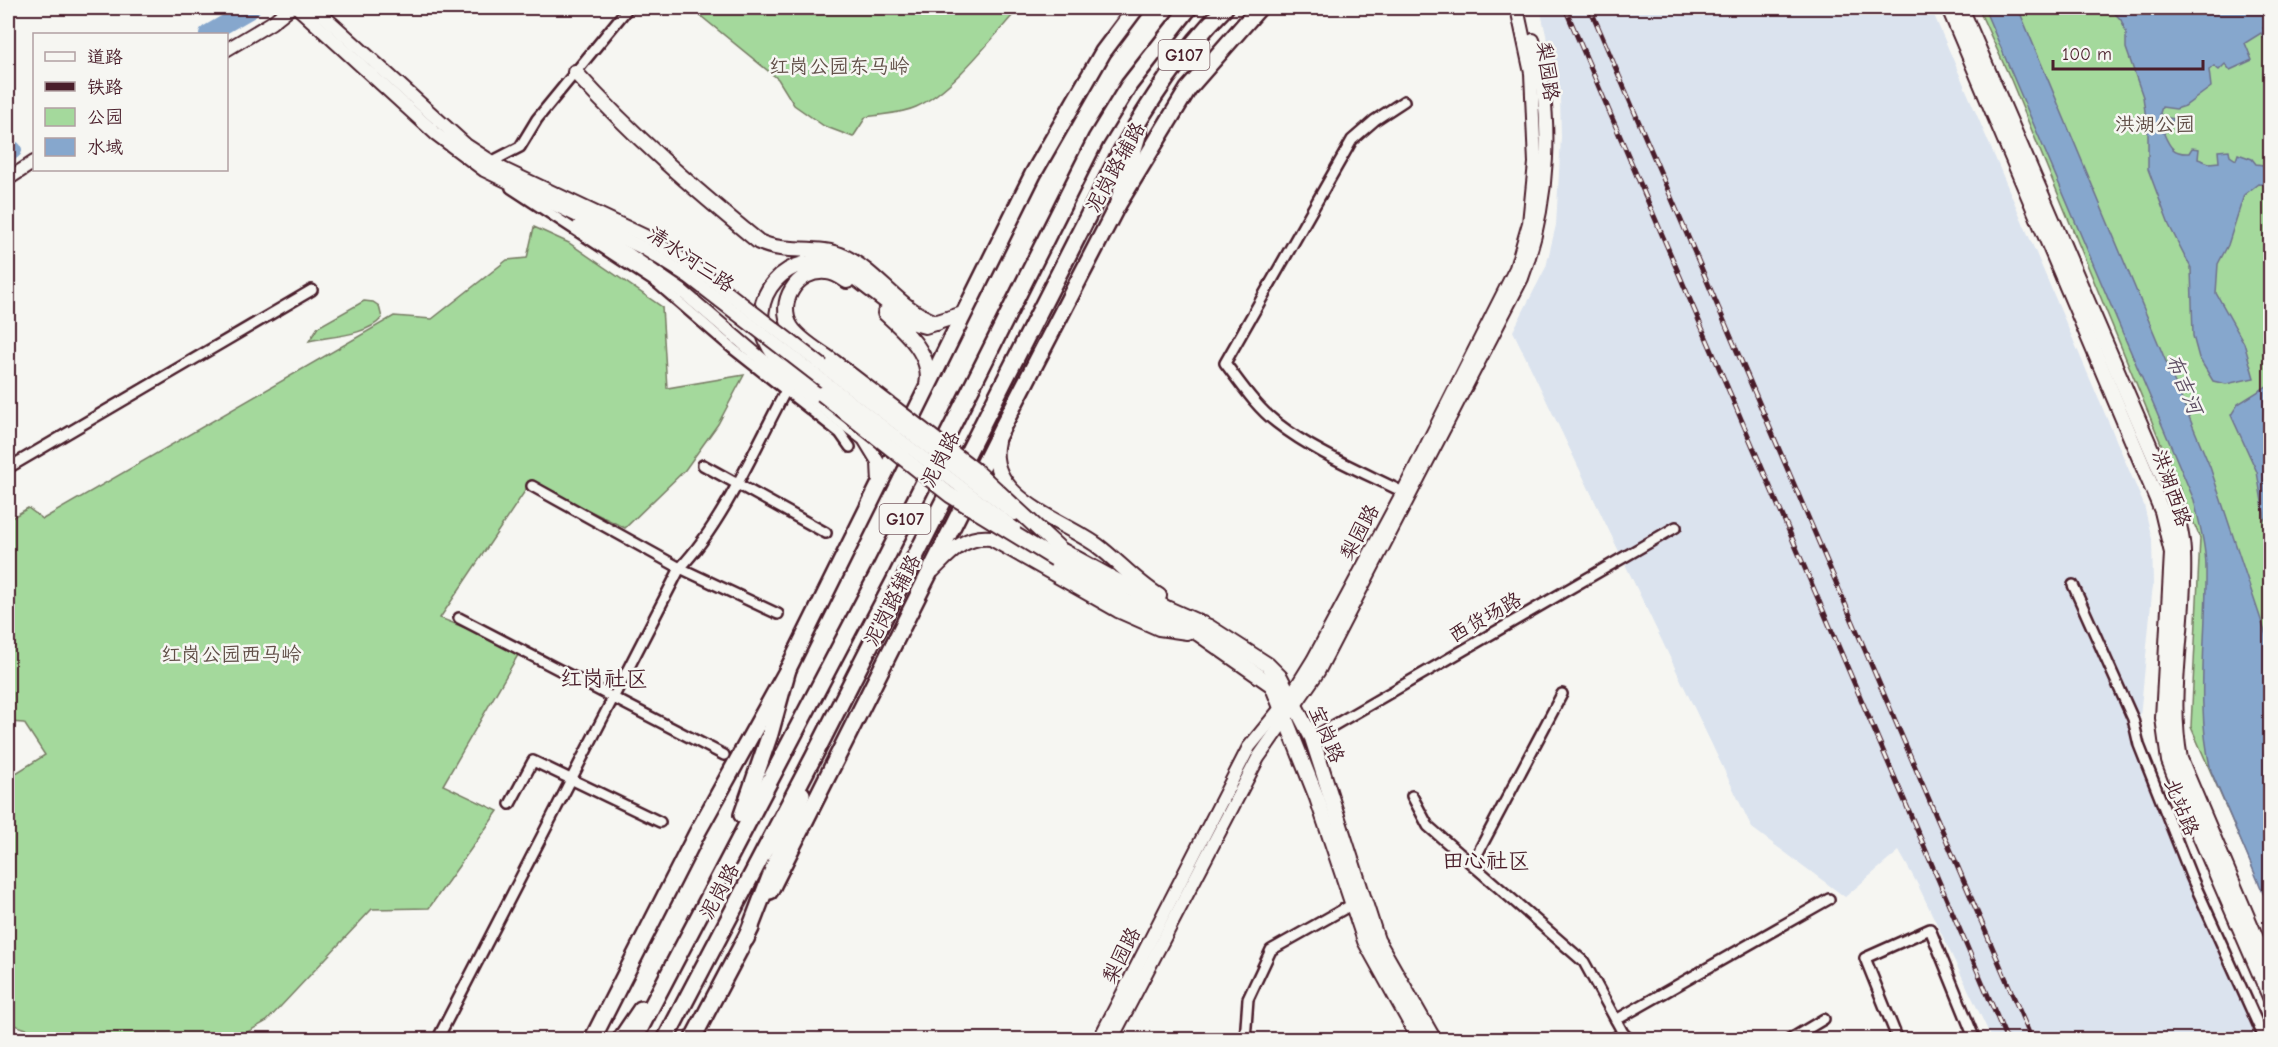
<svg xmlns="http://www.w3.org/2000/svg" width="2278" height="1047" font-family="'Comic Neue','LXGW WenKai TC',sans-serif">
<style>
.built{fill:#dbe3ee}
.green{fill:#a4d99c;stroke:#777c64;stroke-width:1.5}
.water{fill:#86a7cd;stroke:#6e718c;stroke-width:1.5}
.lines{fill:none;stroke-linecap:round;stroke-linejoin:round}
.river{stroke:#86a7cd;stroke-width:18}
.minor-casing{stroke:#4a1f2b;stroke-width:14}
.tertiary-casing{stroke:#4a1f2b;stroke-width:16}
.secondary-casing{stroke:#4a1f2b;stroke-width:18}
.primary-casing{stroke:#4a1f2b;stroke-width:20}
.trunk-casing{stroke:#4a1f2b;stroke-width:20}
.minor{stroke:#f6f6f2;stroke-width:9}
.tertiary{stroke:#f6f6f2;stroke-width:12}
.secondary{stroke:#f6f6f2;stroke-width:14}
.primary{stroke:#f6f6f2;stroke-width:15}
.trunk{stroke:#f6f6f2;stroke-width:15}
.rail-casing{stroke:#4a1f2b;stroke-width:5}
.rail{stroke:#f6f6f2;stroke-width:3;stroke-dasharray:9;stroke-linecap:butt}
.tertiary-bridge-casing{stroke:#4a1f2b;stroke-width:16;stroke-linecap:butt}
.secondary-bridge-casing{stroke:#4a1f2b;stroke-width:18;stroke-linecap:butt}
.tertiary-bridge{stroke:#f6f6f2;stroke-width:12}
.secondary-bridge{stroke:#f6f6f2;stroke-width:14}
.labels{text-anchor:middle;stroke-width:5;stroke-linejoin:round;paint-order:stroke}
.shield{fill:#f6f6f2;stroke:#7e6067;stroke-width:1.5}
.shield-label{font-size:18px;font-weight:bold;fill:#4a1f2b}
.park-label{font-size:20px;fill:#604e47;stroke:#f6f6f2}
.street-label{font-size:20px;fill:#4a1f2b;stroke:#f6f6f2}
.water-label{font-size:21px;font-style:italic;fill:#5f4f64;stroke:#f6f6f2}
.quarter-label{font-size:22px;fill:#4a1f2b;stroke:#f6f6f2}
</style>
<rect width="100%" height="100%" fill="#f6f6f2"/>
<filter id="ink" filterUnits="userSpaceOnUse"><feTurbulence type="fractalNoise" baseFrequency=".0167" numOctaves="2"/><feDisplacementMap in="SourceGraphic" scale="12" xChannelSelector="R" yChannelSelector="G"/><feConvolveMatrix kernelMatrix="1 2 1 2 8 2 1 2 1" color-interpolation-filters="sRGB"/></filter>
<g filter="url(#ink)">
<polygon class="built" points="1540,8 1931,8 2144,505 2152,539 2153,584 2137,748 2258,1039 1992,1039 1918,885 1899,851 1845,897 1752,828 1513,331 1546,267 1556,225 1561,137 1560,98"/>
<g class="green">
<path d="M 691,8 L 1019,8 C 993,37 952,91 916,107 C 901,114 881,114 866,117 L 853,137 L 824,126 L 794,105 L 778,79 Z"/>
<polygon points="1978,8 2270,8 2270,907 2191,727 2200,538 2011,80"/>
<polygon points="534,227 569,243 662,307 667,388 744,375 718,424 685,470 625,528 531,482 440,618 521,650 443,785 498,811 429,908 372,909 267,1021 235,1039 57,1039 8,1023 8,778 45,755 24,723 8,722 8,520 28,508 43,519 394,316 432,319 507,260 527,258"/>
<path d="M 364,301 L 373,302 L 379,306 L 382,318 C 366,336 331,336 309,341 L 318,327 Z"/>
</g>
<g class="water">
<path d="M 1984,8 L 2018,8 L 2210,467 L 2270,647 L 2270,909 L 2211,771 C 2195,704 2207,636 2206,569 C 2206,546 2199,522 2194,500 Z"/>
<path d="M 2110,8 L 2270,8 L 2270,24 L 2263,28 L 2269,39 L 2266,41 L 2261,33 L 2245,43 L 2252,60 L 2230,70 L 2225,64 L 2219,70 L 2214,66 L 2209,70 L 2211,87 L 2185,106 L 2176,109 L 2162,107 L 2160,113 L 2162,117 L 2175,119 L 2167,125 L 2164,134 C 2170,148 2174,154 2189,153 L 2192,148 L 2199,149 L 2198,159 L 2209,163 L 2219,162 L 2218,151 L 2229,150 L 2230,156 L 2236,160 L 2238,154 L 2252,159 L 2256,164 L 2270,166 L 2270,185 L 2258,184 L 2244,195 L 2228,245 L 2218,264 L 2216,293 L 2244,343 L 2254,378 L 2226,384 L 2213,381 L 2199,358 L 2193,336 L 2191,268 L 2169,225 L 2148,169 L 2148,133 L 2143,97 L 2126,48 L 2126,32 L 2121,20 Z"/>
<polygon points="2270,384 2270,528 2265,520 2257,472 2231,415 2238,404"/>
</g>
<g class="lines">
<g class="river">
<polyline points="208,34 251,9"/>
<polyline points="8,153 13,150"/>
</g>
<g class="minor-casing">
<g id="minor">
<polyline points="489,163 520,147 537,119 628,8"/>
<polyline points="511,188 658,284 732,348 840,433 850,447"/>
<polyline points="703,465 826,533"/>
<polyline points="8,468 312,290"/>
<polyline points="532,486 680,568 778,614"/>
<path d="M 1403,492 C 1361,471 1314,452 1277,423 C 1256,407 1241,384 1225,363 L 1352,140 L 1375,120 L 1404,101"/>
<polyline points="2073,585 2133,719 2139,745 2191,876 2265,1040"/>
<polyline points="459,618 724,755"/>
<polyline points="1312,738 1676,527"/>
<polyline points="1412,796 1428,826 1584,962 1623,1033 1630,1040"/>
<polyline points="510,804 533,761 660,822"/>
<polyline points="1472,864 1562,694"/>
<polyline points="1616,1020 1829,899"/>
<path d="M 437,1040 L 680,568 C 723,523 756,446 786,390"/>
<polyline points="1245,1040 1248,999 1271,950 1351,905"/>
<polyline points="1611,1040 1623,1033"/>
<polyline points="1789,1040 1824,1019"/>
<polyline points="1898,1040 1865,958 1930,929 1975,1040"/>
</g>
</g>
<g class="tertiary-casing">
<g id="tertiary">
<polyline points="298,8 436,134 484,170 643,248 689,277"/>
<polyline points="315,8 466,145 503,169 647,237 696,268"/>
<polyline points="226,50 271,23 290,8"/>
<polyline points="8,179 34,162"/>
<polyline points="579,226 628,254 682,291 765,362 864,439 878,462 879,483"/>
<polyline points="1099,1040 1249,747 1290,697 1313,660 1403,492 1516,268 1529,223 1535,163 1531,73 1517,8"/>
<path d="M 1111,1040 L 1258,758 L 1318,672 L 1522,278 C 1549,204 1555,117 1533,40"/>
</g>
</g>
<g class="secondary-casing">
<g id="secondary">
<polyline points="1949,8 2162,511 2172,553 2163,718 2169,761 2183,797 2270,997"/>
<path d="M 1961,8 L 2173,500 C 2177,517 2183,536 2183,554 C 2186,623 2167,691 2180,759 L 2270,971"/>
<path d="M 575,72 C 632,135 693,188 759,242 C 787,255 818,244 845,257 C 879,274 900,311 937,323"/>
<path d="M 885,313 C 905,331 933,355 927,385"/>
<path d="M 834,362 C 821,352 800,341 791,327 C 776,303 797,269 826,272 C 834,272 841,277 847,281"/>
<path d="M 822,394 C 804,381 781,368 770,348 C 741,298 789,246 841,267 L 914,323 L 925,326 L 963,314"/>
<path d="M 997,441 C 984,498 1063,520 1098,546 C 1119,562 1136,582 1159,596"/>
<polyline points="1061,550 1166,608 1209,627 1268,665 1280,677 1312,738 1377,940 1434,1040"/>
<polyline points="1055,559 1129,603 1174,621 1199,634 1272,685 1317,798 1365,941 1420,1040"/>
<path d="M 933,570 C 950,553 964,535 991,538 L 1118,610 L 1159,628 L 1187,632"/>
</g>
</g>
<g class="primary-casing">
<g id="primary">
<polyline points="770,891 1001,430 1117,206 1188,89 1259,8"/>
<polyline points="592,1040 697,833 788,669 1033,174 1103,52 1136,8"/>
<polyline points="692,1040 751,928"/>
</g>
</g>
<g class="trunk-casing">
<g id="trunk">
<polyline points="1117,206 1139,132"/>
<polyline points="742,815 770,734 788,669"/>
<polyline points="746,939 802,794"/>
<polyline points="620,1040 641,1009"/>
<polyline points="634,1040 878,574 1096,139 1129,85 1189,8"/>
<path d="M 665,1040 L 813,758 L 1119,155 C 1149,102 1182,51 1225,8"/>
</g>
</g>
<use href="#minor" class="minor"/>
<use href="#tertiary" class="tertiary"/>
<use href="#secondary" class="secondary"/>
<use href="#primary" class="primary"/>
<use href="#trunk" class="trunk"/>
<g class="rail-casing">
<g id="rail">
<polyline points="1565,8 2007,1040"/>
<polyline points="1590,8 2032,1040"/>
</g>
</g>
<use href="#rail" class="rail"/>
<g class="tertiary-bridge-casing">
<g id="tertiary-bridge">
<polyline points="696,268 1015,514"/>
<polyline points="689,277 1014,528"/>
</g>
</g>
<g class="secondary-bridge-casing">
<g id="secondary-bridge">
<polyline points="834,362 976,471 1061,550"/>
<polyline points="822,394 950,495 1055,559"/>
</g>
</g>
<use href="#tertiary-bridge" class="tertiary-bridge"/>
<use href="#secondary-bridge" class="secondary-bridge"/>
</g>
</g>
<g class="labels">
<g class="shield">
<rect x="1158.5" y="40" width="51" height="30" rx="4.5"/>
<rect x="879.5" y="504" width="51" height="30" rx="4.5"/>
</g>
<g class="shield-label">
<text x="1184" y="61">G107</text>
<text x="905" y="525">G107</text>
</g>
<g class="park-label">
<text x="839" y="73">红岗公园东马岭</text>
<text x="2155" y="131">洪湖公园</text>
<text x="231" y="661">红岗公园西马岭</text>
</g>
<g class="street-label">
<text transform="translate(1548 71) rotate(82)" y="7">梨园路</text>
<text transform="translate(1115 167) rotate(-61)" y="7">泥岗路辅路</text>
<text transform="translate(691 259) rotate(34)" y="7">清水河三路</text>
<text transform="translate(940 459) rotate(-63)" y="7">泥岗路</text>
<text transform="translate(2172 488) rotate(71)" y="7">洪湖西路</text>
<text transform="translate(1359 532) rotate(-62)" y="7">梨园路</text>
<text transform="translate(892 600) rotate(-63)" y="7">泥岗路辅路</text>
<text transform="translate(1485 617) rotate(-30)" y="7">西货场路</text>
<text transform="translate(1327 734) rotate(67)" y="7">宝岗路</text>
<text transform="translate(2182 807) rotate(68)" y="7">北站路</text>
<text transform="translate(719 891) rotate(-62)" y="7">泥岗路</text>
<text transform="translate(1121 955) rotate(-63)" y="7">梨园路</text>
</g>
<g class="water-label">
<text transform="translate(2184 384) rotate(67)" y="7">布吉河</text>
</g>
<g class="quarter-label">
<text x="604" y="686">红岗社区</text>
<text x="1486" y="868">田心社区</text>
</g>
</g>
<rect width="2278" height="1047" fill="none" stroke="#f6f6f2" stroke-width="30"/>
<rect x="15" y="15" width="2248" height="1017" fill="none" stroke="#4a1f2b" stroke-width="2" filter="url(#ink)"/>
<rect x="33" y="33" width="195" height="138" fill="#f6f6f2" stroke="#b1a0a2" stroke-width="1.5"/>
<rect x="45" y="52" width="30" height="9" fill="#f6f6f2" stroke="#b1a0a2" stroke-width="1.5"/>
<text x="87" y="63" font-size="18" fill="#4a1f2b">道路</text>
<rect x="45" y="82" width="30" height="9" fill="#4a1f2b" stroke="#b1a0a2" stroke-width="1.5"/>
<text x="87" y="93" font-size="18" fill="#4a1f2b">铁路</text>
<rect x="45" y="108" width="30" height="18" fill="#a4d99c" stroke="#b1a0a2" stroke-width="1.5"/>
<text x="87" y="123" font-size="18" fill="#4a1f2b">公园</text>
<rect x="45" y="138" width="30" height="18" fill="#86a7cd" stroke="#b1a0a2" stroke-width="1.5"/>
<text x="87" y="153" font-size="18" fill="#4a1f2b">水域</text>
<path d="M2053 60v9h150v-9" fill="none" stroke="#4a1f2b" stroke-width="3"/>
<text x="2062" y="60" font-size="18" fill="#4a1f2b" stroke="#f6f6f2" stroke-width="4.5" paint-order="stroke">100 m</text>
</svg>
